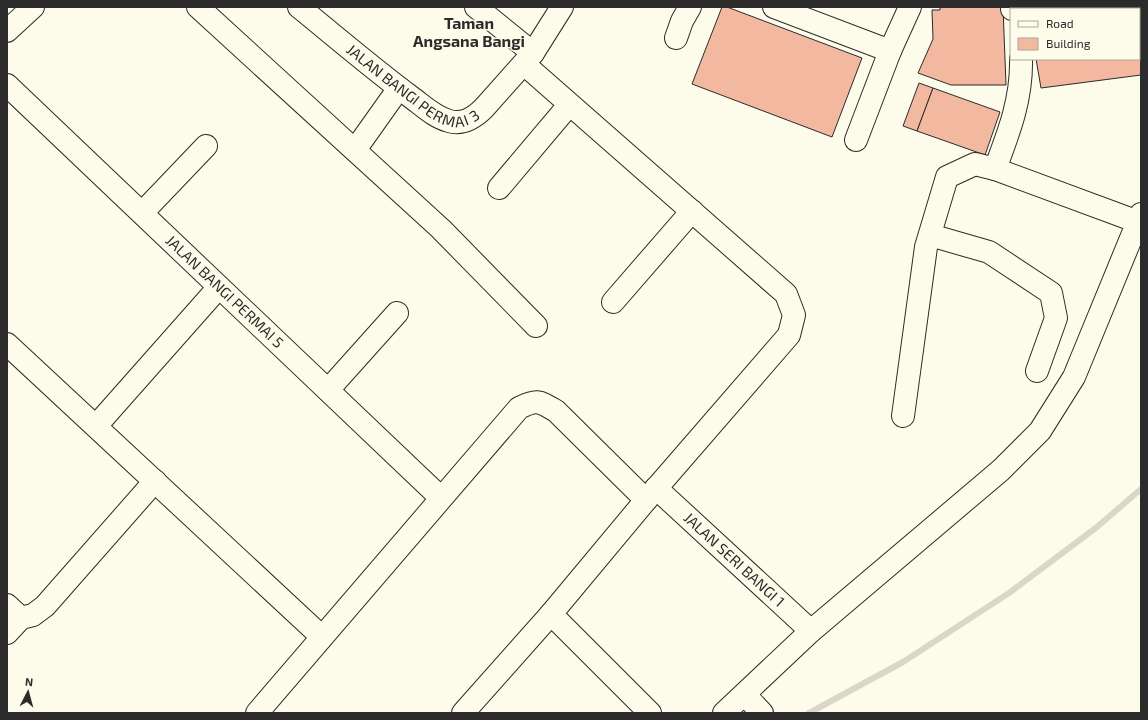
<svg xmlns="http://www.w3.org/2000/svg" width="1148" height="720" font-family="'Exo 2',sans-serif">
<style>
.lines{fill:none;stroke-linecap:round;stroke-linejoin:round}
.stream{stroke:#d8d7c9;stroke-width:6}
.building{fill:#f2b8a0;stroke:#2b2b2b}
.minor-casing{stroke:#2b2b2b;stroke-width:24}
.minor{stroke:#fdfbea;stroke-width:22}
.labels{text-anchor:middle;stroke-width:3;stroke-linejoin:round;paint-order:stroke}
.street-label{font-size:15px;fill:#2b2b2b;stroke:#fdfbea}
.neighbourhood-label{font-size:16px;font-weight:bold;fill:#2b2b2b;stroke:#fdfbea}
</style>
<rect width="100%" height="100%" fill="#fdfbea"/>
<g class="lines">
<polyline class="stream" points="809,713 903,662 1009,593 1097,527 1141,489"/>
</g>
<g class="building">
<polygon points="722,7 727,7 862,58 832,137 692,84"/>
<polygon points="940,7 1003,7 1006,85 951,85 918,73 933,39 932,10 940,10"/>
<polygon points="1028,7 1141,7 1141,75 1041,88 1036,59 1139,59 1139,9 1029,9"/>
<polygon points="919,83 933,88 917,131 903,126"/>
<polygon points="933,88 1000,112 985,155 917,131"/>
</g>
<g class="lines">
<g class="minor-casing">
<g id="minor">
<polyline points="198,7 441,229 536,326"/>
<path id="s1" d="M 299,7 C 336,37 372,68 411,97 C 422,105 434,117 449,121 C 463,125 474,118 484,108 L 533,53 L 562,7"/>
<polyline points="476,7 533,53"/>
<polyline points="774,7 890,51"/>
<polyline points="1012,7 1012,9"/>
<polyline points="7,31 33,7"/>
<polyline points="676,38 682,21 690,7"/>
<path d="M 1021,59 C 1022,99 1009,132 995,169 L 1141,223"/>
<path id="s2" d="M 7,85 L 441,498"/>
<polyline points="856,140 890,51 910,7"/>
<polyline points="355,150 399,88"/>
<polyline points="499,188 569,105"/>
<polyline points="142,213 206,146"/>
<polyline points="930,235 989,252 1051,293 1056,318 1037,371"/>
<polyline points="613,302 692,211"/>
<polyline points="7,344 322,637"/>
<polyline points="328,390 397,313"/>
<polyline points="903,416 926,247 947,177 975,164 995,169"/>
<polyline points="96,426 219,287"/>
<path id="s3" d="M 656,488 L 811,631"/>
<polyline points="7,605 21,618"/>
<polyline points="551,614 650,713"/>
<polyline points="7,633 21,618 33,615 45,606 155,481"/>
<polyline points="745,695 762,713"/>
<path d="M 257,713 L 519,408 C 537,399 539,401 556,411 L 646,500"/>
<polyline points="463,713 551,614 646,500 789,335 794,315 786,294 524,64"/>
<polyline points="724,713 811,631 1001,470 1040,431 1074,377 1141,214"/>
</g>
</g>
<use href="#minor" class="minor"/>
</g>
<g class="labels">
<g class="street-label">
<text dy="5" stroke="none"><textPath href="#s1" startOffset="142">JALAN BANGI PERMAI 3</textPath></text>
<text dy="5" stroke="none"><textPath href="#s2" startOffset="300">JALAN BANGI PERMAI 5</textPath></text>
<text dy="5" stroke="none"><textPath href="#s3" startOffset="106">JALAN SERI BANGI 1</textPath></text>
</g>
<g class="neighbourhood-label">
<text x="469" y="29">Taman<tspan x="469" dy="18">Angsana Bangi</tspan></text>
</g>
</g>
<rect width="1148" height="720" fill="none" stroke="#2b2b2b" stroke-width="16"/>
<rect x="1010" y="8" width="130" height="52" fill="#fdfbea" stroke="#a9a89e"/>
<rect x="1018" y="21" width="20" height="6" fill="#fdfbea" stroke="#a9a89e"/>
<text x="1046" y="28" font-size="12" fill="#2b2b2b">Road</text>
<rect x="1018" y="38" width="20" height="12" fill="#f2b8a0" stroke="#a9a89e"/>
<text x="1046" y="48" font-size="12" fill="#2b2b2b">Building</text>
<g transform="translate(28 692) rotate(6)" stroke="#fdfbea" stroke-width="3" paint-order="stroke">
<path d="M0-3L7 15L0 10L-7 15Z" fill="#2b2b2b"/>
<text y="-6" font-size="11" font-weight="bold" text-anchor="middle" fill="#2b2b2b">N</text>
</g>
</svg>
